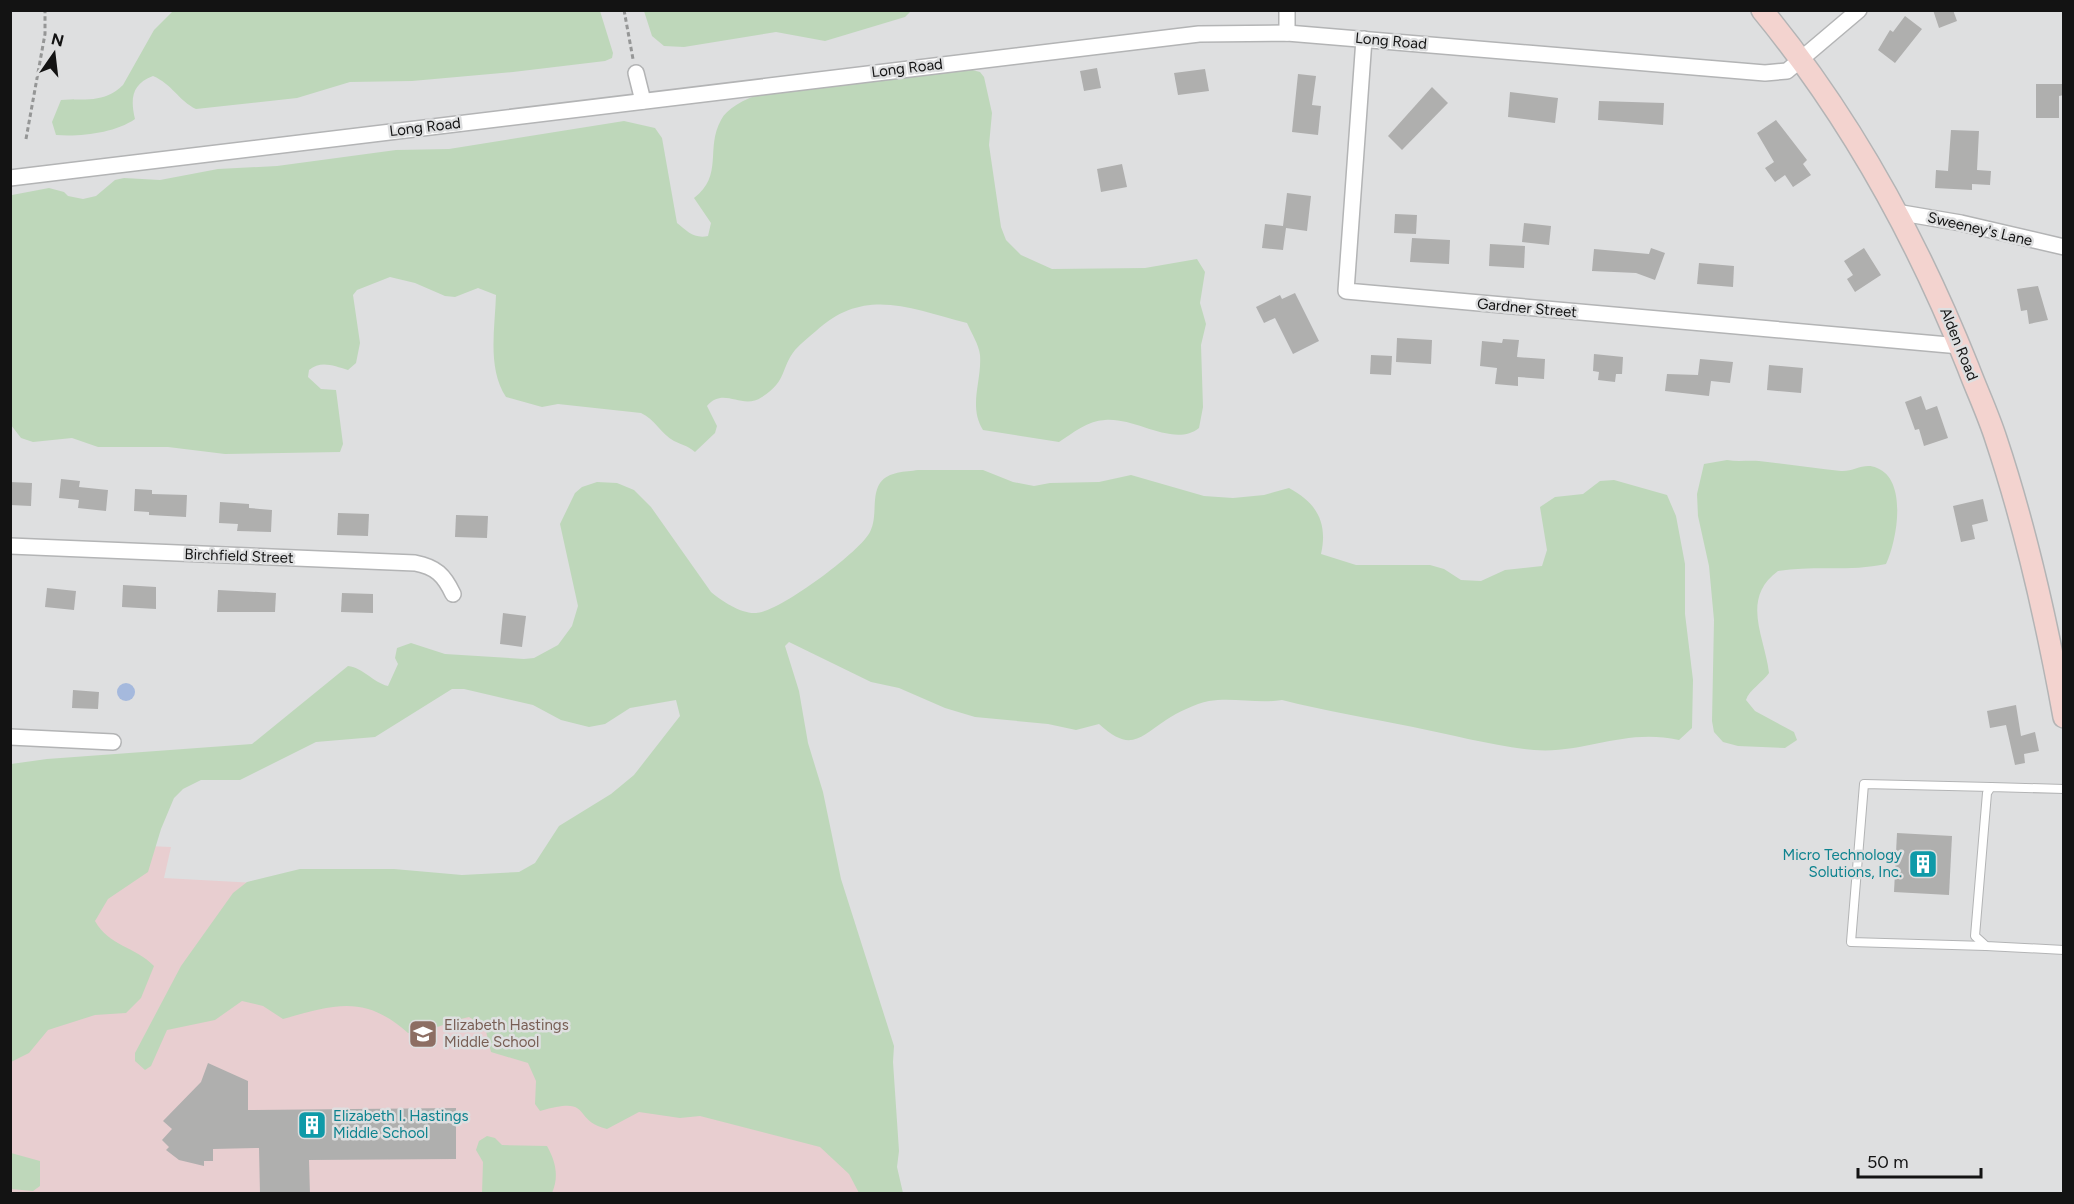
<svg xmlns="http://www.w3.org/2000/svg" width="2074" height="1204" font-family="Figtree,sans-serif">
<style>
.education{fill:#e8ced0}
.green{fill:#bed7ba}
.water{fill:#a5b9dd}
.building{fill:#afafae}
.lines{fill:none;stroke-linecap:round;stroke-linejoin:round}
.lane-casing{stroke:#b3b4b5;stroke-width:10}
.street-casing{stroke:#b3b4b5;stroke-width:18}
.secondary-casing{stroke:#b3b4b5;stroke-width:24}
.path{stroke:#959696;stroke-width:3;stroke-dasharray:4.5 3;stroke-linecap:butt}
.lane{stroke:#fff;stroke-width:8}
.street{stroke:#fff;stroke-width:15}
.secondary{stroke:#f3d3cf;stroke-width:21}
.labels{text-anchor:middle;stroke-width:5;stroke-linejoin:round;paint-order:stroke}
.street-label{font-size:15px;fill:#131313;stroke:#dedfe0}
.culture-label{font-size:15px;fill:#0d838f;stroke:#dedfe0;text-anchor:end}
.education-label{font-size:15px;fill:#785e54;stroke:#dedfe0;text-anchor:start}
</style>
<rect width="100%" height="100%" fill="#dedfe0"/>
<polygon class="education" points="11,840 171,847 164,878 811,914 868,1194 11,1194"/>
<g class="green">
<path d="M 173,11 L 600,11 L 613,53 L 612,58 L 605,61 L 513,72 L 412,81 L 350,82 L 297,98 L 196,109 C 179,101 172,84 153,76 C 132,84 130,98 135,119 C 115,133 80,137 56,135 L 52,122 L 61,100 C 84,98 104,104 123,85 L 154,30 Z"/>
<polygon points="644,11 644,10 911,11 905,17 825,41 776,32 684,47 664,46 652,36"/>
<path d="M 961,67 L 980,72 L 984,77 L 992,113 L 989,145 L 1001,227 L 1006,240 L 1021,255 L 1052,269 L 1145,268 L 1197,259 L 1205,272 L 1200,303 L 1206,324 L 1201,345 L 1203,407 L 1199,428 C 1174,448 1136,417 1105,420 C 1087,421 1073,433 1059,442 L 983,430 C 968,406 982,381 980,355 C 979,345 971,332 967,323 C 911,309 865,286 816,331 C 809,337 801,343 795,350 C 780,369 788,380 762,397 C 742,411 724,386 707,406 L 717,426 L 715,433 L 695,452 C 687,445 682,445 674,441 C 661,434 655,419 641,413 L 558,404 L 542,407 L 506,397 C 487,368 495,328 496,295 L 478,288 L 455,297 L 445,296 L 415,283 L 390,277 L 357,290 L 353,295 L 360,343 L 356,363 L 348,370 C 334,366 321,360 309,370 L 308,377 L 321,389 L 336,390 L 343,444 L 340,452 L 225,454 L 168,447 L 98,447 L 72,438 L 33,442 L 21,438 L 11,425 L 12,195 L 49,188 L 64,192 L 68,196 L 83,199 L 96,196 L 115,180 L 124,178 L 160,180 L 218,169 L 277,166 L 396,150 L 449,149 L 624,121 L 655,128 L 662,138 L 677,223 C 687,231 694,239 708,236 L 711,223 L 694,198 C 724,175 705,149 721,120 C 743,76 912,71 961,67 Z"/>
<path d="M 1727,460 C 1738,462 1749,460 1759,461 C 1787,464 1814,468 1841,471 C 1854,472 1864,462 1877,468 C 1908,480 1897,541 1886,564 C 1849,572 1816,565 1778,571 C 1740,599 1765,637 1769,673 C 1763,682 1749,690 1746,700 L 1755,711 L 1794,732 L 1797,740 L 1785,748 L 1738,746 L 1723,742 L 1714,732 L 1712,721 L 1714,620 L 1709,566 L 1698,516 L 1697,494 L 1704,464 Z"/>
<path d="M 918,470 L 983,470 L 1013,482 L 1034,486 L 1050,483 L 1099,482 L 1131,475 L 1204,496 L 1233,498 L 1264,495 L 1289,488 C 1317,503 1328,523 1321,554 L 1356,565 L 1430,565 L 1444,569 L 1461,580 L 1481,581 L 1505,570 L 1542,566 L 1547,550 L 1540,507 L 1555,497 L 1583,494 L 1600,481 L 1614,480 L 1667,495 L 1676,516 L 1685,564 L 1685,614 L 1693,680 L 1692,728 L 1679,740 C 1623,728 1586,754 1534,750 C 1493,746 1453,735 1413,727 C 1369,718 1325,711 1282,700 C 1258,704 1233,697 1209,701 C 1195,704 1178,712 1166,720 C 1138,739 1130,752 1099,724 L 1076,730 L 1048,724 L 975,717 L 945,708 L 899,688 L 871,682 L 789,642 L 785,646 L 799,691 L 808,743 L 823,792 L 841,879 L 894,1046 L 893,1062 L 899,1151 L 897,1167 L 903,1193 L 859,1193 L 849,1174 L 820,1147 L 700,1116 L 680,1118 L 639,1112 L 607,1129 C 570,1120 595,1095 540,1111 L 535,1104 L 536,1081 L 528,1063 L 491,1052 L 485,1027 L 469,1017 C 446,1022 432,1032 408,1033 C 364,994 335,1005 283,1019 L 263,1006 L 242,1001 L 215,1020 L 167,1030 L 151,1066 L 145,1070 L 135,1061 L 135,1053 L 181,966 L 233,893 L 247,882 L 300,869 L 394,869 L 462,875 L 519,872 L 535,863 L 559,826 L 611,794 L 634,775 L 680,716 L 676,700 L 630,708 L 605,724 L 589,727 L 561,720 L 533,705 L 464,689 L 452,689 L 375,737 L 316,742 L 240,780 L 201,780 L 183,789 L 174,798 L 161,829 L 148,872 L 108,899 L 95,921 C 109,946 134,946 154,966 L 141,998 L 126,1013 L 95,1015 L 48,1030 L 29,1053 L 11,1062 L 11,764 L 47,759 L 252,744 L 348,666 C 364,668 372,682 388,686 L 398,664 L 395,658 L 397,648 L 411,643 L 445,654 L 524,659 L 534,658 L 558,645 L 572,626 L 578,606 L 560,524 L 575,493 L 582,487 L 597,482 L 617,483 L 634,490 L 651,507 L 711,592 C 722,601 741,614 756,613 C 778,613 860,552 870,532 C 878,516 871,497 880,483 C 889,471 905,472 918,470 Z"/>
<path d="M 487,1136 L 495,1138 L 502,1145 L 547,1146 C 556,1162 559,1177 552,1193 L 482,1193 L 483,1162 L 476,1150 L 479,1141 Z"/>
<polygon points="11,1153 40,1161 40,1186 33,1191 11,1189"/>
</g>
<circle class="water" cx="126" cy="692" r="9"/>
<g class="building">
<polygon points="1933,10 1953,10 1957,21 1939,28"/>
<polygon points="1905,16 1922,29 1895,63 1878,50 1890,30 1893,32"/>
<polygon points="1097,68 1101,88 1084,91 1080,71"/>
<polygon points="1205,69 1209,91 1178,95 1174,73"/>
<polygon points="1298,74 1316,76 1312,105 1321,106 1318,135 1292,132"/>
<polygon points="2036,84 2064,84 2064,95 2059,96 2059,118 2036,118"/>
<polygon points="1432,87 1448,103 1402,150 1388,136"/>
<polygon points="1510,92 1558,98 1555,123 1508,117"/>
<polygon points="1599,101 1664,103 1663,125 1598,120"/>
<polygon points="1776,120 1807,160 1803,164 1811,175 1793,187 1785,175 1775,182 1765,168 1774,162 1757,133"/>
<polygon points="1951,130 1979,131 1977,170 1991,171 1990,185 1972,184 1972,190 1935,188 1936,170 1948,171"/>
<polygon points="1122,164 1127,187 1101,192 1097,169"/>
<polygon points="1287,193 1311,196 1307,231 1286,228 1283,250 1262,248 1265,224 1283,226"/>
<polygon points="1395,214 1417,215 1416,234 1394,233"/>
<polygon points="1524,223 1551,226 1549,245 1522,242"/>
<polygon points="1412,238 1450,240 1449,264 1410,262"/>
<polygon points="1490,244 1525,246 1524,268 1489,266"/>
<polygon points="1651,248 1665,253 1655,280 1636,273 1592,271 1594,249 1649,254"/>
<polygon points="1864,248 1881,275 1855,292 1847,279 1853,275 1844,261"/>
<polygon points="1699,263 1734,266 1733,287 1697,284"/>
<polygon points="2038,286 2048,320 2029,324 2027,310 2021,311 2017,289"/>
<polygon points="1295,293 1319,341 1293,354 1275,318 1264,323 1256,307 1280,295 1282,299"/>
<polygon points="1397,338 1432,340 1431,364 1396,362"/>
<polygon points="1503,339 1519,340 1517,357 1545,359 1544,379 1518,377 1518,386 1495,384 1497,368 1480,366 1482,341 1502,343"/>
<polygon points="1594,354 1623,357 1622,374 1616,374 1615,382 1598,380 1599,372 1593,371"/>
<polygon points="1371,355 1392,356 1391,375 1370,374"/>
<polygon points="1700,359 1733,362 1730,383 1711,381 1709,396 1665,391 1667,374 1698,375"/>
<polygon points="1769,365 1803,368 1801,393 1767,390"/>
<polygon points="1921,396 1926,410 1937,406 1948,438 1924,446 1919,429 1915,430 1905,402"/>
<polygon points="61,479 80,481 79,487 108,490 106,511 78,508 79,500 59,498"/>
<polygon points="10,482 32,483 31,506 10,505"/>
<polygon points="135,489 152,490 152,494 187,495 186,517 149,515 149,512 134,511"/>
<polygon points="1983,499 1988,521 1972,525 1975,539 1961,542 1953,506"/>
<polygon points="220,502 249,504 249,508 272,510 271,532 237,531 238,524 219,523"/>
<polygon points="338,513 369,514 368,536 337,535"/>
<polygon points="456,515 488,516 487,538 455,537"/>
<polygon points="123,585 156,587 156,609 122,607"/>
<polygon points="47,588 76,591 74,610 45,607"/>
<polygon points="218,590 276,593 275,612 217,612"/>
<polygon points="342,593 373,594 373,613 341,612"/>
<polygon points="503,613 526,616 522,647 500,644"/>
<polygon points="73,690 99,692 98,709 72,708"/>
<polygon points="2016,705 2021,736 2035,732 2039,751 2024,754 2025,763 2015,765 2006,725 1990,728 1987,711"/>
<polygon points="1897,833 1952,836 1949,895 1894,892"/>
<polygon points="208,1063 248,1081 248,1110 456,1108 456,1159 309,1160 310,1194 260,1194 259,1148 213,1149 213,1161 204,1161 204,1166 179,1160 166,1150 169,1147 162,1140 172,1129 163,1121 201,1082"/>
</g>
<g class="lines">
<g class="lane-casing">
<g id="lane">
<polyline points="2064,789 1991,787 1987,793 1975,936 1986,946 2064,950"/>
<polyline points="1986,946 1851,942 1864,784 1991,787"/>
</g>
</g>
<g class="street-casing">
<g id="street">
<polyline points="1287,33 1287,10"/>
<polyline points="1364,39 1346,291 1960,346"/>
<polyline points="636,73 643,101"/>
<polyline points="10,178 1199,34 1287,33 1765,73 1787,71 1859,10"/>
<polyline points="1896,212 1961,223 2064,247"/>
<path d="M 10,546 L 415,563 C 436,567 444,575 453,594"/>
<polyline points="10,737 113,742"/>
</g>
</g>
<g class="secondary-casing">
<path id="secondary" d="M 1762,10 C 1850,117 1917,239 1968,367 C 1977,391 1988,414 1996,439 C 2026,529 2047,623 2064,717"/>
</g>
<g class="path">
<polyline points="624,10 633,59"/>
<polyline points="26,139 45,34 45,10"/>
</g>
<use href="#lane" class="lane"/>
<use href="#street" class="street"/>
<use href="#secondary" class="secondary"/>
</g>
<defs>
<g id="building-square" transform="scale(1.5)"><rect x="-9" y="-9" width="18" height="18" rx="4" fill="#0f9aa8" stroke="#dedfe0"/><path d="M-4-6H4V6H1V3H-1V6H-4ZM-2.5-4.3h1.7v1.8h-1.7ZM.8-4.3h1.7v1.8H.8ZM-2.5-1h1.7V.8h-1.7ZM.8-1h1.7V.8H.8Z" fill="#fff"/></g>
<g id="school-square" transform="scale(1.5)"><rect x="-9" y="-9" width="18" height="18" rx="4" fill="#8d6e63" stroke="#dedfe0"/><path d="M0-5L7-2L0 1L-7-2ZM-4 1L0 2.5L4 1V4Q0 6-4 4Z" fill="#fff"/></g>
</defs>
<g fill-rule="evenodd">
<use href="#building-square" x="1923" y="864"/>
<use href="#school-square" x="423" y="1034"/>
<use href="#building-square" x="312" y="1125"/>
</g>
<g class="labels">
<g class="street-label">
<text transform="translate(1391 41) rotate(5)" y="5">Long Road</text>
<text transform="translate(907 68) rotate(-7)" y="5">Long Road</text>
<text transform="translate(425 127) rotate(-7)" y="5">Long Road</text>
<text transform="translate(1980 229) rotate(13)" y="5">Sweeney's Lane</text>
<text transform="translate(1527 308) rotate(5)" y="5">Gardner Street</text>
<text transform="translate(1959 344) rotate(68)" y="5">Alden Road</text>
<text transform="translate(239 556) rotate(2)" y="5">Birchfield Street</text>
</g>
<g class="culture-label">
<text x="1902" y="860">Micro Technology<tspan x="1902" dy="17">Solutions, Inc.</tspan></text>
<text x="333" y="1121" text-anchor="start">Elizabeth I. Hastings<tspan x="333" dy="17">Middle School</tspan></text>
</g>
<g class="education-label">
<text x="444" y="1030">Elizabeth Hastings<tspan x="444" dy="17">Middle School</tspan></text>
</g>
</g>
<rect width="2074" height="1204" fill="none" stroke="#131313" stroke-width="24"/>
<g transform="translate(54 54) rotate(14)" stroke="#dedfe0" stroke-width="4.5" paint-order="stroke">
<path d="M0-4.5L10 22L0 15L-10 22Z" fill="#131313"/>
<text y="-9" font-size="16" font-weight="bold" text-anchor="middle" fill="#131313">N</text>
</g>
<path d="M1858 1168v9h123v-9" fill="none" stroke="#131313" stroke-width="3"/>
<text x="1867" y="1168" font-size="18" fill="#131313" stroke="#dedfe0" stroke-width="4.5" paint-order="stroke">50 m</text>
</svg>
